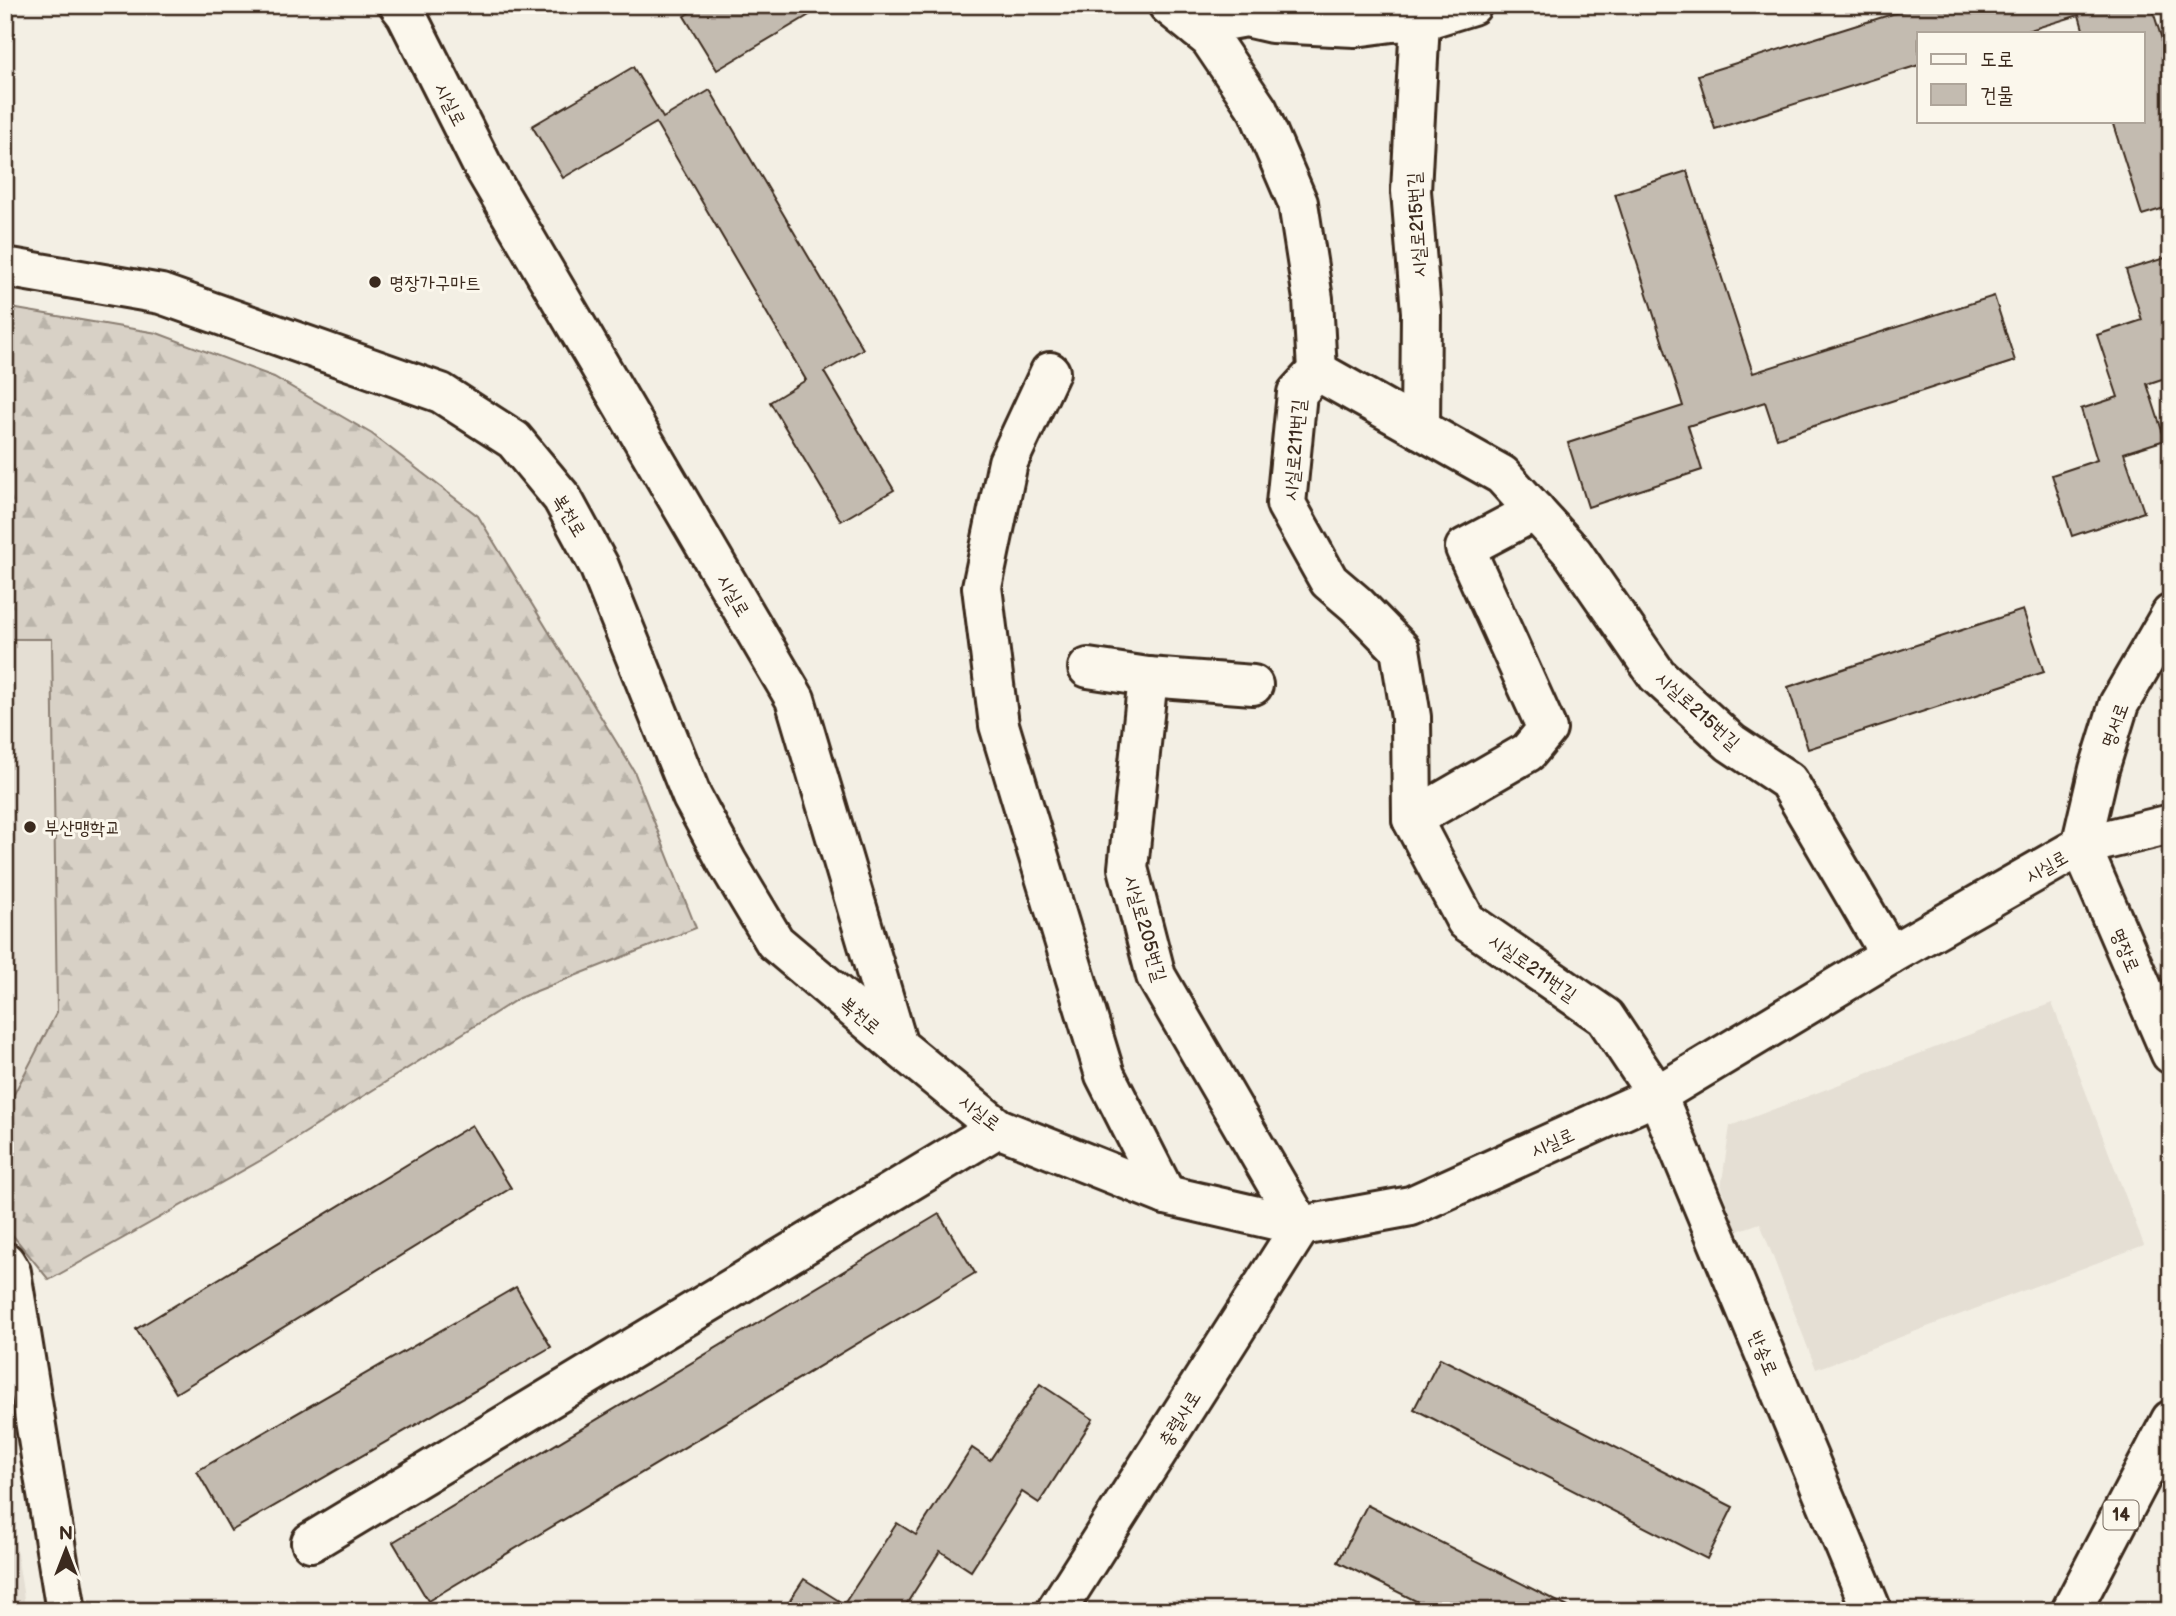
<svg xmlns="http://www.w3.org/2000/svg" width="2176" height="1616" font-family="'Balsamiq Sans','Poor Story',sans-serif">
<style>
.built{fill:#e5dfd4}
.forest{fill:url(#forest-firs);stroke:#8a7e72;stroke-width:2}
.building{fill:#c3bbb0;stroke:#3b2a1e;stroke-width:2}
.lines{fill:none;stroke-linecap:round;stroke-linejoin:round}
.minor-casing{stroke:#3b2a1e;stroke-width:44}
.major-casing{stroke:#3b2a1e;stroke-width:44}
.minor{stroke:#fbf7ec;stroke-width:38}
.major{stroke:#fbf7ec;stroke-width:38}
.poi-dot{fill:#3b2a1e;stroke:#fbf7ec;stroke-width:2.5}
.labels{text-anchor:middle;stroke-width:6;stroke-linejoin:round;paint-order:stroke}
.shield{fill:#fbf7ec;stroke:#75685c;stroke-width:2}
.shield-label{font-size:18px;font-weight:bold;fill:#3b2a1e}
.street-label{font-size:19px;fill:#3b2a1e;stroke:#fbf7ec}
.poi-label{font-size:19px;fill:#3b2a1e;stroke:#fbf7ec;text-anchor:start}
</style>
<defs>
<pattern id="forest-firs" width="22" height="20" patternUnits="userSpaceOnUse" patternTransform="scale(1.75)"><rect width="22" height="20" fill="#d8d1c6"/><path d="M5 1l3.5 6h-7zM16 11l3.5 6h-7z" fill="#bab4aa"/></pattern>
</defs>
<rect width="100%" height="100%" fill="#f3efe4"/>
<filter id="ink" filterUnits="userSpaceOnUse"><feTurbulence type="fractalNoise" baseFrequency=".0143" numOctaves="2"/><feDisplacementMap in="SourceGraphic" scale="14" xChannelSelector="R" yChannelSelector="G"/><feConvolveMatrix kernelMatrix="1 2 1 2 8 2 1 2 1" color-interpolation-filters="sRGB"/></filter>
<g filter="url(#ink)">
<g class="built">
<polygon points="52,639 57,1012 13,1096 5,1103 5,641"/>
<polygon points="2052,1003 2144,1245 1816,1369 1760,1223 1737,1231 1721,1188 1730,1126"/>
<polygon points="5,1470 10,1509 26,1611 5,1611"/>
</g>
<polygon class="forest" points="5,307 157,333 274,377 372,434 478,516 634,771 696,928 519,998 265,1158 49,1280 5,1226 5,1106 13,1096 57,1012 52,639 5,639"/>
<g class="building">
<polygon points="702,5 826,5 717,70 684,16"/>
<polygon points="1921,5 2151,5 2171,68 2171,206 2142,215 2112,121 2143,121 2143,33 2084,33 2079,15 2020,33 1919,33 1919,65 1715,129 1698,75"/>
<polygon points="633,67 663,118 710,90 863,349 824,372 894,490 841,521 770,402 806,380 656,123 563,178 532,126"/>
<polygon points="1687,171 1753,373 1994,296 2015,361 1777,438 1765,402 1688,426 1702,470 1588,507 1568,443 1683,406 1615,194"/>
<polygon points="2171,256 2171,376 2147,384 2165,440 2124,453 2144,512 2072,536 2052,475 2097,460 2081,409 2118,397 2097,335 2142,320 2126,270"/>
<polygon points="2023,610 2044,672 1808,749 1788,687"/>
<polygon points="472,1125 511,1188 176,1393 136,1329"/>
<polygon points="939,1214 975,1273 428,1601 393,1542"/>
<polygon points="516,1287 551,1347 231,1531 197,1471"/>
<polygon points="1440,1358 1733,1507 1707,1559 1414,1409"/>
<polygon points="1040,1384 1093,1419 1039,1503 1022,1492 971,1571 940,1551 902,1611 783,1611 804,1579 844,1604 897,1523 916,1535 972,1448 990,1460"/>
<polygon points="1367,1505 1576,1611 1436,1611 1338,1562"/>
</g>
<g class="lines">
<g class="minor-casing">
<g id="minor">
<polyline points="1168,5 1210,39 1258,110 1298,203 1313,299 1317,371 1297,393 1286,504 1329,581 1356,604 1400,649 1411,717 1412,819 1466,921 1605,1017 1657,1095 1872,1611"/>
<polyline points="1420,21 1411,191 1421,312 1420,429"/>
<polyline points="1198,29 1224,21 1246,17 1272,23 1355,27 1392,22 1420,21 1472,5"/>
<polyline points="5,267 161,294 441,393 514,440 562,498 599,566 692,797 727,862 775,942 898,1046"/>
<polyline points="1317,371 1502,475 1573,553 1657,675 1731,743 1788,781 1890,955"/>
<polyline points="1050,372 1008,462 982,587 999,725 1105,1075 1166,1195"/>
<polyline points="1088,668 1148,677 1253,685"/>
<polyline points="1412,819 1528,752 1547,729 1465,548 1535,511"/>
<polyline points="2081,846 2099,769 2119,704 2171,614"/>
<polyline points="5,1262 11,1272 66,1611"/>
<polyline points="311,1542 998,1128"/>
<polyline points="1056,1611 1301,1226 1156,976 1128,868 1148,677"/>
</g>
</g>
<g class="major-casing">
<g id="major">
<polyline points="399,5 406,14 481,163 795,699 898,1046 998,1128 1166,1195 1301,1226 1411,1206 1657,1095 1890,955 2081,846 2171,824"/>
<polyline points="2081,846 2171,1054"/>
<polyline points="2071,1611 2171,1420"/>
</g>
</g>
<use href="#minor" class="minor"/>
<use href="#major" class="major"/>
</g>
</g>
<g class="poi-dot">
<circle cx="375" cy="282" r="7"/>
<circle cx="30" cy="827" r="7"/>
</g>
<g class="labels">
<rect class="shield" x="2103.5" y="1500.5" width="35" height="29" rx="5"/>
<g class="shield-label">
<text x="2121" y="1521">14</text>
</g>
<g class="street-label">
<text transform="translate(451 104) rotate(63)" y="7">시실로</text>
<text transform="translate(1416 225) rotate(-93)" y="7">시실로215번길</text>
<text transform="translate(1294 450) rotate(-85)" y="7">시실로211번길</text>
<text transform="translate(570 515) rotate(59)" y="7">복천로</text>
<text transform="translate(734 595) rotate(60)" y="7">시실로</text>
<text transform="translate(1698 710) rotate(42)" y="7">시실로215번길</text>
<text transform="translate(2114 725) rotate(-70)" y="7">명서로</text>
<text transform="translate(2046 866) rotate(-30)" y="7">시실로</text>
<text transform="translate(1146 928) rotate(74)" y="7">시실로205번길</text>
<text transform="translate(2126 950) rotate(67)" y="7">명장로</text>
<text transform="translate(1533 967) rotate(35)" y="7">시실로211번길</text>
<text transform="translate(861 1015) rotate(40)" y="7">복천로</text>
<text transform="translate(980 1112) rotate(37)" y="7">시실로</text>
<text transform="translate(1552 1142) rotate(-24)" y="7">시실로</text>
<text transform="translate(1764 1353) rotate(67)" y="7">반송로</text>
<text transform="translate(1179 1418) rotate(-58)" y="7">충렬사로</text>
</g>
<g class="poi-label">
<text x="389" y="289">명장가구마트</text>
<text x="44" y="834">부산맹학교</text>
</g>
</g>
<rect width="2176" height="1616" fill="none" stroke="#fbf7ec" stroke-width="28"/>
<rect x="14" y="14" width="2148" height="1588" fill="none" stroke="#3b2a1e" stroke-width="2.5" filter="url(#ink)"/>
<rect x="1917" y="32" width="228" height="91" fill="#fbf7ec" stroke="#aea59a" stroke-width="2"/>
<rect x="1931" y="54" width="35" height="10" fill="#fbf7ec" stroke="#aea59a" stroke-width="2"/>
<text x="1980" y="66" font-size="21" fill="#3b2a1e">도로</text>
<rect x="1931" y="84" width="35" height="21" fill="#c3bbb0" stroke="#aea59a" stroke-width="2"/>
<text x="1980" y="102" font-size="21" fill="#3b2a1e">건물</text>
<g transform="translate(66 1550)" stroke="#fbf7ec" stroke-width="5" paint-order="stroke">
<path d="M0-5L12 26L0 18L-12 26Z" fill="#3b2a1e"/>
<text y="-10" font-size="19" font-weight="bold" text-anchor="middle" fill="#3b2a1e">N</text>
</g>
</svg>
